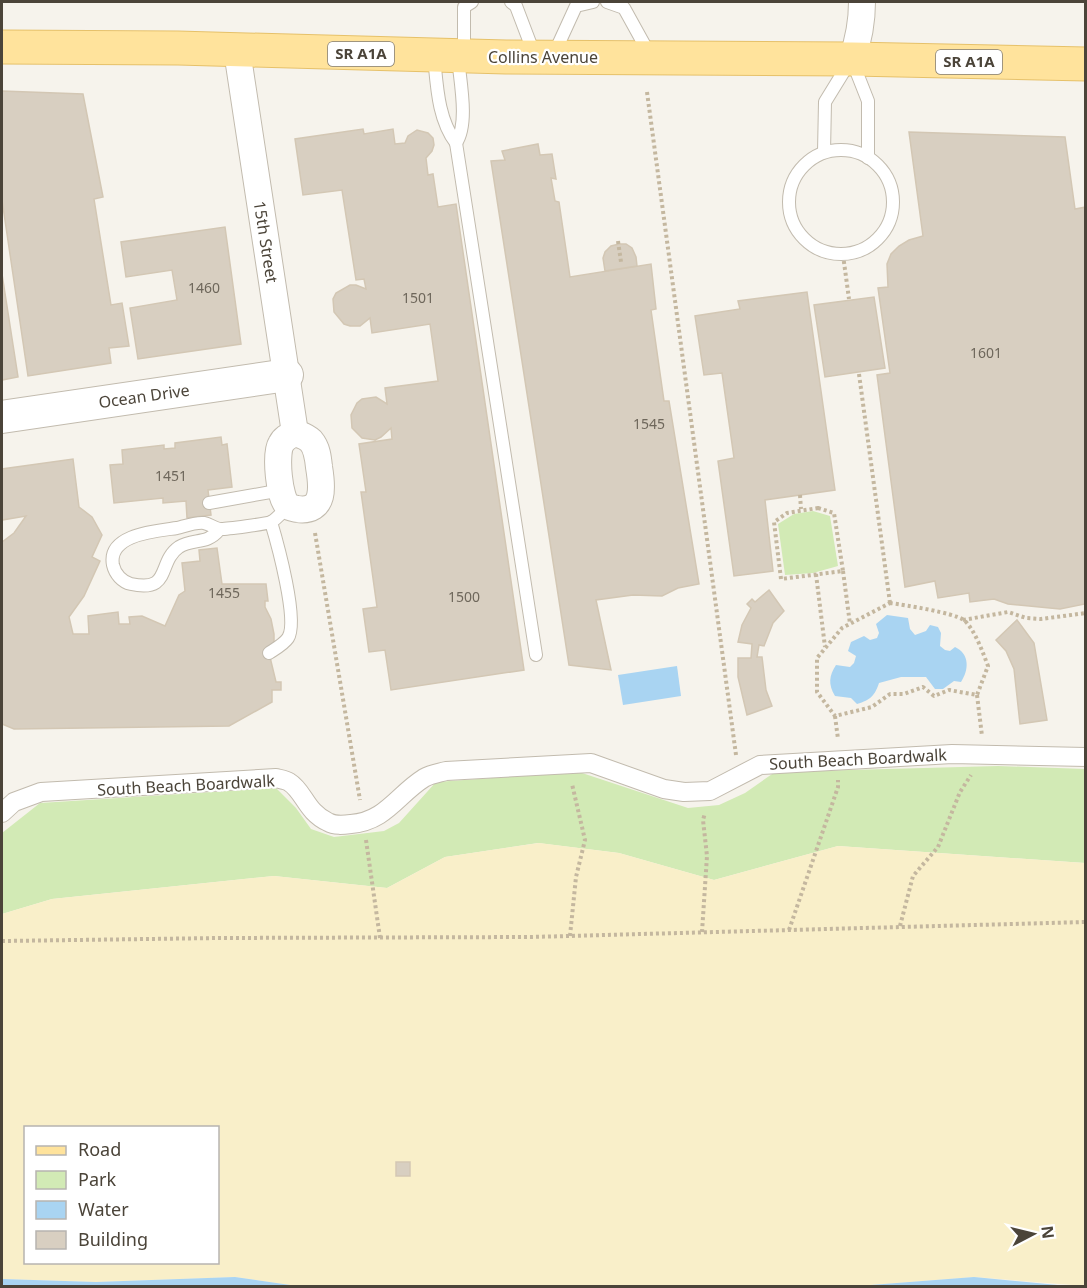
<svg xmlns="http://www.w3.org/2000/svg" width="1087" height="1288" font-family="'Noto Sans',sans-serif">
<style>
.green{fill:#d2eab5}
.sand{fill:#f9efc9;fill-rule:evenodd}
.water{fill:#a9d4f2}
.building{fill:#d8cfc1;stroke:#d3c7b4;stroke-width:1.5}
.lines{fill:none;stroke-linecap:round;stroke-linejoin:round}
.service-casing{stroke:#c2bbae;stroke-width:14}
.pedestrian-casing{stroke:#c2bbae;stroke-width:20}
.minor-casing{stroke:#c2bbae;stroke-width:28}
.tertiary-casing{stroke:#c2bbae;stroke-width:34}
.primary-casing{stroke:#e6c16a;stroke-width:35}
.path{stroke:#c4b79f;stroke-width:4;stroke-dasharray:3 3;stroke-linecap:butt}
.service{stroke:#fff;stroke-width:12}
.pedestrian{stroke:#fff;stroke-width:18}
.minor{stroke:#fff;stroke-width:26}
.tertiary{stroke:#fff;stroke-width:32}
.primary{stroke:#ffe39c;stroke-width:33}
.labels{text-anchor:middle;stroke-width:4.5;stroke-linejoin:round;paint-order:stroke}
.number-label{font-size:14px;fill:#6e675b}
.shield{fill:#fff;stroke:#817c74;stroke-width:1.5}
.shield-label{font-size:15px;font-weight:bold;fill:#4b4439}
.street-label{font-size:16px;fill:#4b4439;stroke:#fff}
</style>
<rect width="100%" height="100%" fill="#f6f3ec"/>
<g class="green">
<polygon points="813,511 830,516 838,566 813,573 785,575 778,524 794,514"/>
<polygon points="998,766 1085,769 1085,863 838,846 714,880 619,853 538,843 445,857 387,888 274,876 52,899 2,914 2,833 40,803 276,788 296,808 311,829 334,837 384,831 399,823 436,782 579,772 688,808 719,805 745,793 775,772"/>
</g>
<path class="sand" d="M 539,843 L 619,853 L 714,880 L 838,846 L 1085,863 L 1085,1286 L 974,1277 L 858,1286 L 297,1286 L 235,1277 L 96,1282 L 2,1279 L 2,914 L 52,899 L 274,876 L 387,888 L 445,857 ZM 26,1128 L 218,1128 L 218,1262 L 26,1262 Z"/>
<g class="water">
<path d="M 887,615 L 908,618 L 910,629 L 915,635 L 926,631 L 930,625 L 938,627 L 941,633 L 940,646 L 945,650 L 950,651 L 955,647 C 970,654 969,670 961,682 L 954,681 L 943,689 L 935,689 L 926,677 L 901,677 L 879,683 C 875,695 871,700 857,704 L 851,698 L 835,696 C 828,684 829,676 836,665 L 850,667 L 854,663 L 856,656 L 848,651 L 851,642 L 864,636 L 870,640 L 877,638 L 879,633 L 876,624 Z"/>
<polygon points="677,666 681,696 623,705 618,675"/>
<polygon points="235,1277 297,1286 2,1286 2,1279 96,1282"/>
<polygon points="974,1277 1068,1286 858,1286"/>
</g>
<g class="building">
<polygon points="2,91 83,94 103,197 94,199 111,305 122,303 129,346 109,348 111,363 28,376 2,200"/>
<polygon points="363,129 364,134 393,129 395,144 405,143 408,136 417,130 428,133 433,138 434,145 432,151 426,158 428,175 433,174 438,207 456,204 524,670 391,690 385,650 369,652 363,609 377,607 361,492 366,492 359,444 392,439 391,428 381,437 375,440 362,438 352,428 351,415 357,403 362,399 376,397 387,404 385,388 438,381 430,324 372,333 370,318 360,326 350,326 344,324 334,312 333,299 336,293 350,285 356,285 366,289 364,279 356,280 342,190 303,195 295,139"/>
<polygon points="909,132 1065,137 1075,209 1086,207 1085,604 1060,609 1008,604 994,599 970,602 969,593 938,598 935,581 905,587 877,375 890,373 878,288 888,287 887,264 891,254 899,246 909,240 923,236"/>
<polygon points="538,144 540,155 552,154 556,179 551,178 555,201 559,202 570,277 651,264 656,309 651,310 664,401 669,401 699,584 678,588 662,596 633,595 596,600 611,670 569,665 491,161 505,160 502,151"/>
<polygon points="225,227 241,344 138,359 130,308 177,300 172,270 126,277 121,242"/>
<polygon points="619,244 626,244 632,248 636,257 637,266 605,271 603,258 605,252 611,246"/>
<polygon points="2,274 18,377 2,380"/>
<polygon points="807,292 835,490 765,500 773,571 734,576 718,461 734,458 722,373 704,375 695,316 740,309 738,301"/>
<polygon points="874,297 885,368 825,377 814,305"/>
<polygon points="221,437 222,445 227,444 232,487 208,490 211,515 187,518 186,501 163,503 163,498 114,503 110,465 123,464 122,450 164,445 164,449 175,448 175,443"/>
<polygon points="73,459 79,507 92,517 102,535 92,557 100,561 84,596 69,617 73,634 89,634 88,616 118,612 119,624 130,624 129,617 142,616 165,626 179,595 185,591 182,563 200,561 199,550 217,548 222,584 266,584 268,601 265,601 265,607 271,619 274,634 274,642 269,653 276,682 281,682 281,690 272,690 272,702 229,726 14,729 2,724 2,542 14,533 26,516 2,520 2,469"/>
<polygon points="769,590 784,611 773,623 764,646 759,645 757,657 762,657 766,690 772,706 747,715 738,677 738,658 751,658 752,644 738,642 742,625 751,608 747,604 752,599 755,602"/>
<polygon points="1017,620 1034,643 1047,720 1020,724 1014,669 1006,651 996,640"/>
<rect x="396" y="1162" width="14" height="14"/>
</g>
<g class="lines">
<g class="service-casing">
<g id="service">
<polyline points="511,2 516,6 535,56"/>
<polyline points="607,2 624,8 650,55"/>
<polyline points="464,53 464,7 472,2"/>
<polyline points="554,54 576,6 593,2"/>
<path d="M 434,57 C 437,87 438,119 456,143 C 469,124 460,81 458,58"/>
<polyline points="853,63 868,101 868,158"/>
<polyline points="456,143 536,655"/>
<circle cx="841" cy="202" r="52"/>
<polyline points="824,152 825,102 849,63"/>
<polyline points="209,503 282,490"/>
<path d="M 219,530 C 207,545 193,538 179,547 C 157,562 172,593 131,584 C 122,582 115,574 113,565 C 107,534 157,531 177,528 C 185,526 196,522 204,523 C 210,524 215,529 221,529 C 227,529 266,524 271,522 C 277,519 283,511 288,506"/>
<path d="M 269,653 C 275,649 284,644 288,638 C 299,621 277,542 271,522"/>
</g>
</g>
<g class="pedestrian-casing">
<path id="pedestrian" d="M 2,813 L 14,802 L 41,792 L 276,778 C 280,779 286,780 289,782 C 304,791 306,812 328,822 C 335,826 343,825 351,824 C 386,821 397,795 424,778 C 431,774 439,773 446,771 L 591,763 L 664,789 L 684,792 L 710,791 L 760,765 L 952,754 L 1086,757"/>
</g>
<g class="minor-casing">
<g id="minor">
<polyline points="237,51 295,433"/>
<path d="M 852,59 C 859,39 862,23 862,2"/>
<path d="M 295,433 C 301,435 306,436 311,441 C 317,448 318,457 319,467 C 322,485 326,513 297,509 C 296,509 289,507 288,506 C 279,499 275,454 281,444 C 284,438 289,436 295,433 Z"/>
</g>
</g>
<g class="tertiary-casing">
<polyline id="tertiary" points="2,417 287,375"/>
</g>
<g class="primary-casing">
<polyline id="primary" points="2,47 178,48 506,57 852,59 1086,64"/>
</g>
<g class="path">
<polyline points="647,92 736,755"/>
<polyline points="618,241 621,262"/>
<polyline points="843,255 849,299"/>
<polyline points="859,374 890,603"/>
<polyline points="800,495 801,509"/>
<polygon points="818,508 834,513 843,571 781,579 774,522 787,513"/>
<polyline points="315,533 360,800"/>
<polyline points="843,571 850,624"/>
<polyline points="816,574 825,647"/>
<path d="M 890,603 C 905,605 954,613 964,620 C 975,630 983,653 988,666 L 977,695 L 949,690 L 934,696 L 923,687 L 904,694 L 890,694 L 872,707 L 835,716 L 817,692 L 817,658 L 842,628 Z"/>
<polyline points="963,620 1008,612 1026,618 1041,619 1086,613"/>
<polyline points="977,695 982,736"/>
<polyline points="835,716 838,739"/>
<polyline points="366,840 380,938"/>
<polyline points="900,926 913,876 938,847 960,792 971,775"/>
<polyline points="789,930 838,787 838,780"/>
<polyline points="702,932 707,856 703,820 705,813"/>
<polyline points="570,936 576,877 585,840 572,784"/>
<polyline points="2,941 219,938 531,937 1086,922"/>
</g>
<use href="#service" class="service"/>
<use href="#pedestrian" class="pedestrian"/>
<use href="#minor" class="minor"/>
<use href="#tertiary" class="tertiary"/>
<use href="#primary" class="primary"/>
</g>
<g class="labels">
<g class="number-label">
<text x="204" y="293">1460</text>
<text x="418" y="303">1501</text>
<text x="986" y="358">1601</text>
<text x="649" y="429">1545</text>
<text x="171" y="481">1451</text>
<text x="224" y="598">1455</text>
<text x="464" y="602">1500</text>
</g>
<g class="shield">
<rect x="328" y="42" width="66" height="24" rx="4.5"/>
<rect x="936" y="50" width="66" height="24" rx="4.5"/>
</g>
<g class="shield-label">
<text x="361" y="59">SR A1A</text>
<text x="969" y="67">SR A1A</text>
</g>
<g class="street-label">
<text x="543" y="63">Collins Avenue</text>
<text transform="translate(266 242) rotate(81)" y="6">15th Street</text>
<text transform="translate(144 396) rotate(-8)" y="6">Ocean Drive</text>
<text transform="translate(858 759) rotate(-3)" y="6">South Beach Boardwalk</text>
<text transform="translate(186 785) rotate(-3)" y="6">South Beach Boardwalk</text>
</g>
</g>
<rect width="1087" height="1288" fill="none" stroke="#4b4439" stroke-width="6"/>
<rect x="24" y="1126" width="195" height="138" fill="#ffffff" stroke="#b7b4b0" stroke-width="1.5"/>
<rect x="36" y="1146" width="30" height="9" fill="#ffe39c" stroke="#b7b4b0" stroke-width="1.5"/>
<text x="78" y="1156" font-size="18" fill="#4b4439">Road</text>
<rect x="36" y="1171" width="30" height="18" fill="#d2eab5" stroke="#b7b4b0" stroke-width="1.5"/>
<text x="78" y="1186" font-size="18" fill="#4b4439">Park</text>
<rect x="36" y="1201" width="30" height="18" fill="#a9d4f2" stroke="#b7b4b0" stroke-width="1.5"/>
<text x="78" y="1216" font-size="18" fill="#4b4439">Water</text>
<rect x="36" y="1231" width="30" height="18" fill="#d8cfc1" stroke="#b7b4b0" stroke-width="1.5"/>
<text x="78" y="1246" font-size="18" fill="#4b4439">Building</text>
<g transform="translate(1033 1234) rotate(83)" stroke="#ffffff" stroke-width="4.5" paint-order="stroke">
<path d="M0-4.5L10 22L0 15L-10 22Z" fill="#4b4439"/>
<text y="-9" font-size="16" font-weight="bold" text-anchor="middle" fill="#4b4439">N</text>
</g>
</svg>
